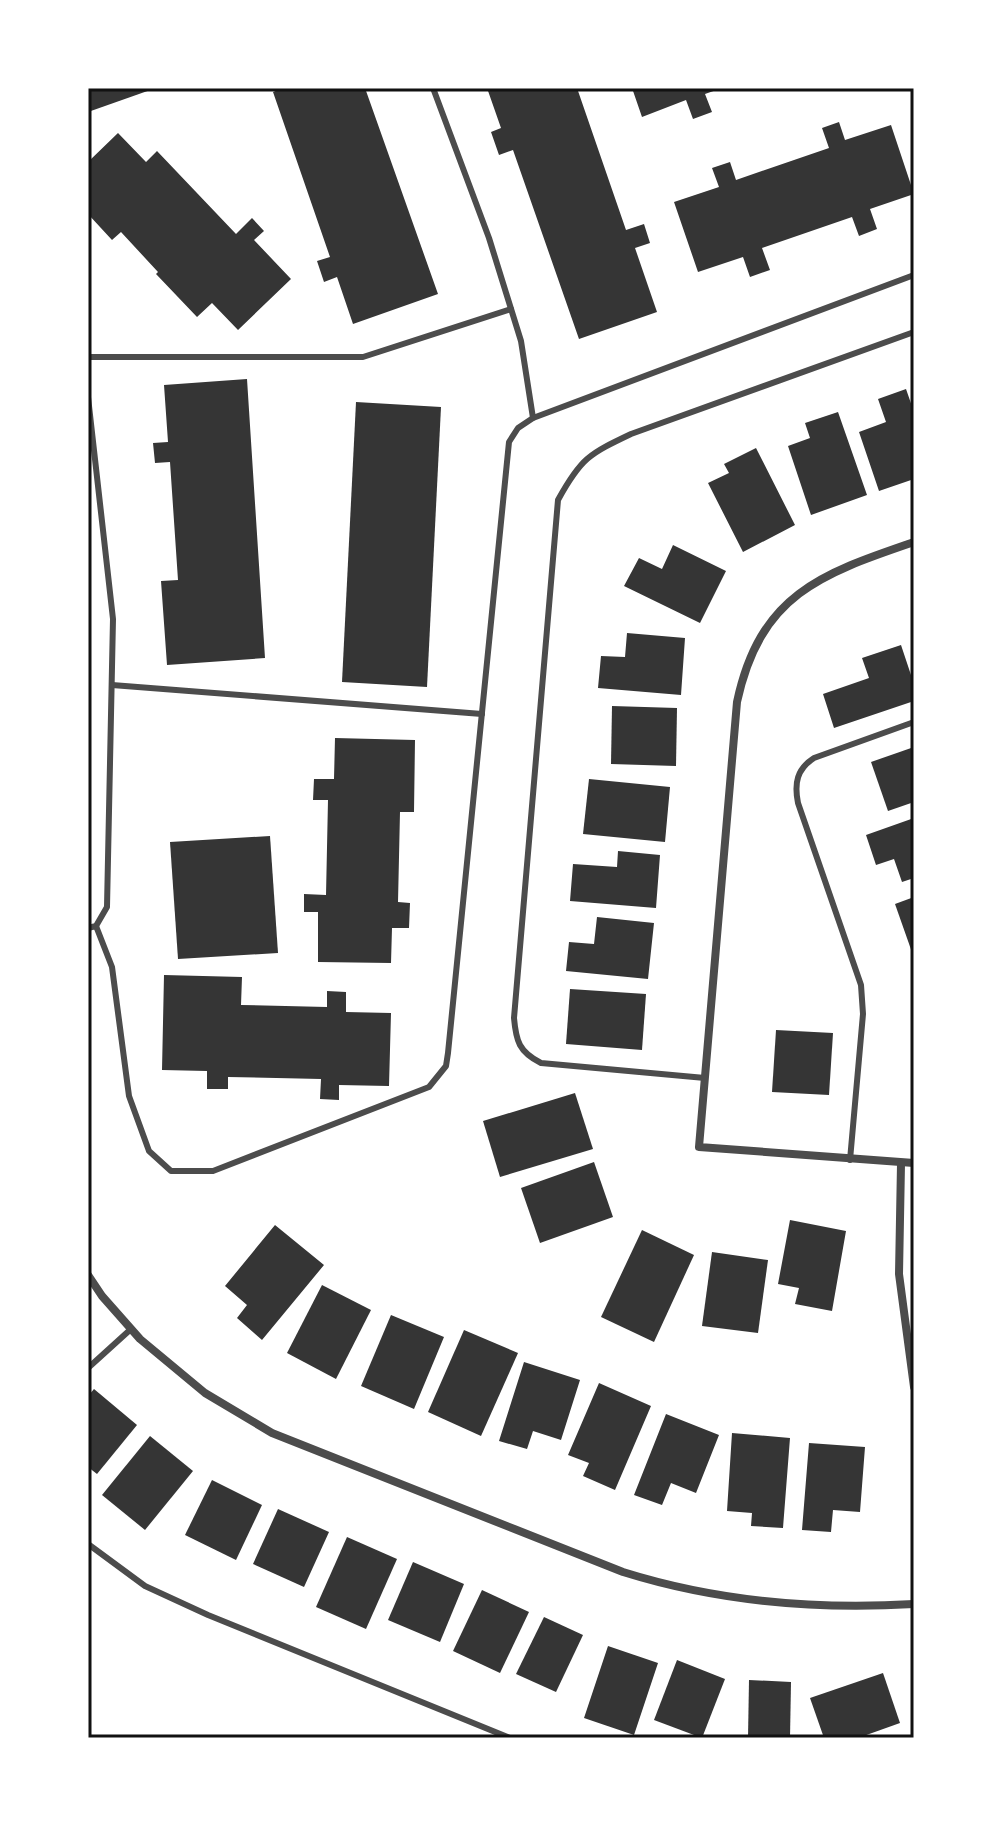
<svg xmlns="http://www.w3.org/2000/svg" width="1002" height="1826" font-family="Montserrat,sans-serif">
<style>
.building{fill:#353535}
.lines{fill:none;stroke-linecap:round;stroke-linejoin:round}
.service{stroke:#4c4c4c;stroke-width:6}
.minor{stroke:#4c4c4c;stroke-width:8}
.neatline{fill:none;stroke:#111;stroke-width:3}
</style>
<rect width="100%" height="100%" fill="#fff"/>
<g class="building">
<polygon points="88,88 156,88 88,112"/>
<polygon points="283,88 365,88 438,294 353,324 337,277 324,282 317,261 330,257 273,92"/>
<polygon points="487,88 577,88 626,230 644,224 650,243 635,248 657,312 579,339 513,150 499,155 491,132 501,128"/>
<polygon points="632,88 722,88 705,94 712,112 693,119 686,100 642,117"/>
<polygon points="839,122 845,140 891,125 914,194 870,209 877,229 859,236 852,217 762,248 770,270 750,277 743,257 698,272 674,202 719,187 712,168 730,162 736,180 829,148 822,128"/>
<polygon points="118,133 146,162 157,151 236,234 252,218 264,231 254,240 291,279 238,330 212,303 197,317 156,274 158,272 121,232 112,240 88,214 88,162"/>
<polygon points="247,379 265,658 167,665 161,581 178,580 170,462 155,463 153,443 168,442 164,385"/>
<polygon points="906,389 914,412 914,479 879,491 859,432 886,422 878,399"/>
<polygon points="356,402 441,407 427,687 342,682"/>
<polygon points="838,412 867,495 811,515 788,446 810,438 805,423"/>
<polygon points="756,448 795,525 743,552 708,483 729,473 724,464"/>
<polygon points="673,545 726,571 700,623 624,586 639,558 662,569"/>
<polygon points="627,633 685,638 681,695 598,688 601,656 625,657"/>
<polygon points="901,645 914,684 914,701 834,728 823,694 869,678 862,658"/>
<polygon points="612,706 677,708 676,766 611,764"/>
<polygon points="335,738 415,740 414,812 400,812 398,902 410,903 409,928 392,928 391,963 318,962 318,912 304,912 304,894 326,895 328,800 313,800 314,779 334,779"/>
<polygon points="914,747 914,802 888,811 871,762"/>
<polygon points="589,779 670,787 665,842 583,834"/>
<polygon points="914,818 914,878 902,882 894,859 876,865 866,835"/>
<polygon points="270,836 278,953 178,959 170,842"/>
<polygon points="618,851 660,855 656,908 570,901 573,864 617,867"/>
<polygon points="914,897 914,958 895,904"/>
<polygon points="597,917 654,923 648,979 566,971 569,942 594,944"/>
<polygon points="164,975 242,977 241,1005 327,1007 327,991 346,992 346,1012 391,1013 389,1086 339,1085 339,1100 320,1099 321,1079 228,1077 228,1089 207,1089 207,1071 162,1070"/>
<polygon points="570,989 646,994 642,1050 566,1044"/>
<polygon points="776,1030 833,1033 829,1095 772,1092"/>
<polygon points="575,1093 593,1149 500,1177 483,1121"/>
<polygon points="594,1162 613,1217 540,1243 521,1188"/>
<polygon points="790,1220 846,1231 832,1311 795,1304 799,1288 778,1284"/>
<polygon points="275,1225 324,1265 262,1340 237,1318 247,1305 225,1286"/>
<polygon points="642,1230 694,1255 654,1342 601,1317"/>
<polygon points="712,1252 768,1260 758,1333 702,1326"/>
<polygon points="322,1285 371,1310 336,1379 287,1353"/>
<polygon points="391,1315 444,1337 414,1409 361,1386"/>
<polygon points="464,1330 518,1353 481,1436 428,1412"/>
<polygon points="524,1362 580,1380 561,1440 533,1431 527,1449 499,1441"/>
<polygon points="599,1383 651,1406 615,1490 583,1476 589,1463 568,1455"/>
<polygon points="94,1389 137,1425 97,1474 88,1467 88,1396"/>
<polygon points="666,1414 719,1435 696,1493 671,1483 662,1505 634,1495"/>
<polygon points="732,1433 790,1438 783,1528 751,1526 752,1513 727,1511"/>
<polygon points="150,1436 193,1471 145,1530 102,1495"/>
<polygon points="809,1443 865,1447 860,1512 833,1510 831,1532 802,1530"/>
<polygon points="212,1480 262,1505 236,1560 185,1535"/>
<polygon points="278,1509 329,1532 304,1587 253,1564"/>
<polygon points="347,1537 397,1559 366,1629 316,1607"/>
<polygon points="413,1562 464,1584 440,1642 388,1620"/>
<polygon points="482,1590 529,1612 500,1673 453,1651"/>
<polygon points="544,1617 583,1635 556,1692 516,1674"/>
<polygon points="608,1646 658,1663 634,1735 584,1718"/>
<polygon points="677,1660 725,1679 702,1738 654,1720"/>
<polygon points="883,1673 900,1723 858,1738 824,1738 810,1698"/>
<polygon points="749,1680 791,1682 790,1738 748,1738"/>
</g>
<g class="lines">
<g class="service">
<polyline points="433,88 489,238 521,341 533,418"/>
<polyline points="88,357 363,357 511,309"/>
<polyline points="88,397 113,619 107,907 96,926 88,928"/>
<polyline points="112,685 482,714"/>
<polyline points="96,926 112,967 129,1096 149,1151 171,1171 213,1171 429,1087 446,1066 448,1053 509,442 518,428 533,418 914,275"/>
<path d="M 705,1078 L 541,1063 C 519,1052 516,1041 514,1018 L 558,500 C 581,458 589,454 631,434 L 914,332"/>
<path d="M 850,1160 L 863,1014 L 861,985 L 798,803 C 794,783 797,769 814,758 L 914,722"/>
<polyline points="88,1368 131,1329"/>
<polyline points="88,1544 145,1586 208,1615 510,1738"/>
</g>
<g class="minor">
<path d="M 914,542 C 820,574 760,595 737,702 L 699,1147 L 914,1163"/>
<polyline points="901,1164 899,1274 914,1387"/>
<path d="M 88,1275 L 102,1296 L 140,1339 L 205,1393 L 272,1433 L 623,1572 C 719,1602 814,1610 914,1604"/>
</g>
</g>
<rect width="1002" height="1826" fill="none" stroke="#ffffff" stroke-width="180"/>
<rect x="90" y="90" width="822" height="1646" class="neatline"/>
</svg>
